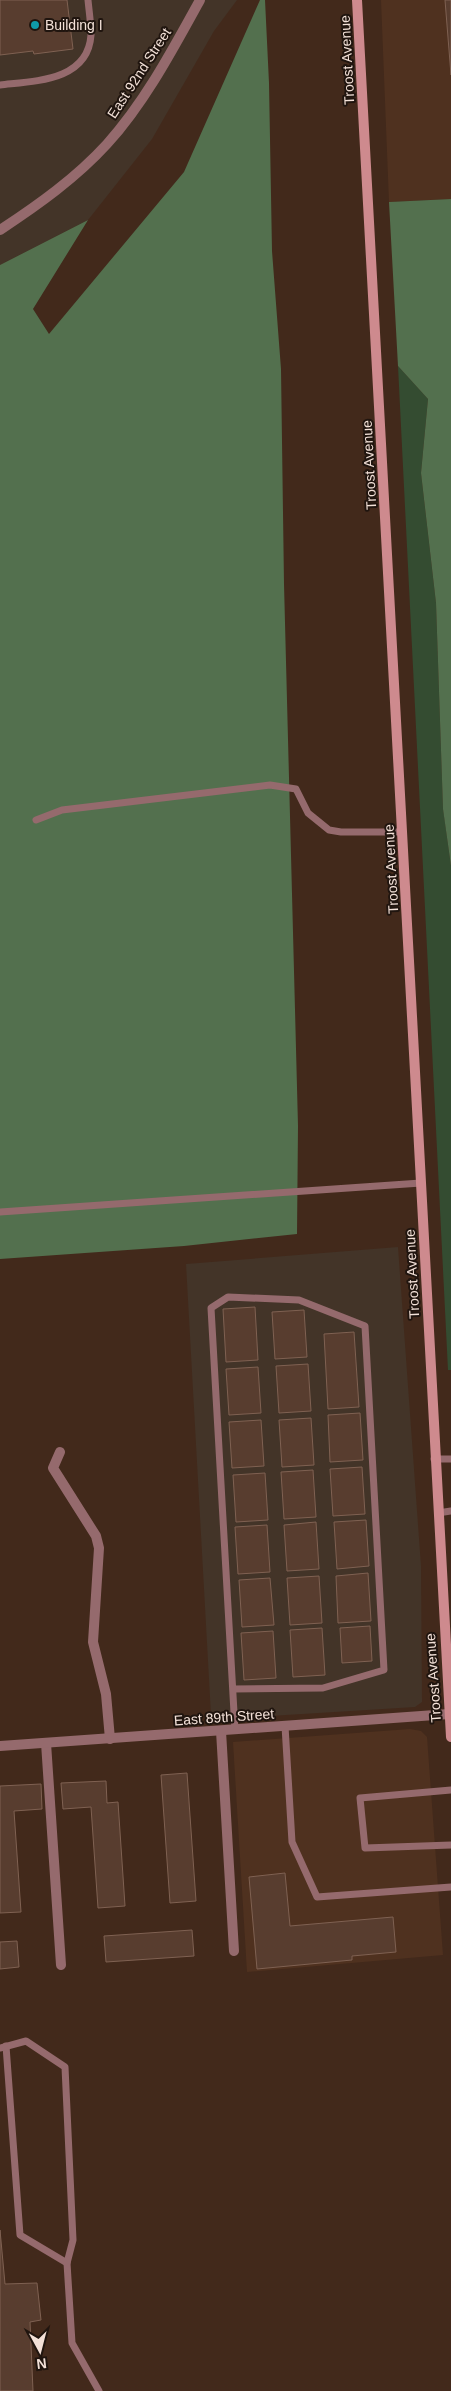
<svg xmlns="http://www.w3.org/2000/svg" width="451" height="2391" font-family="Helvetica,sans-serif">
<style>
.built{fill:#4f311f}
.industrial{fill:#433428}
.green{fill:#344c31}
.forest{fill:#53704e}
.building{fill:#583d2f;stroke:#7f6152}
.lines{fill:none;stroke-linecap:round;stroke-linejoin:round}
.service{stroke:#956a6d;stroke-width:7}
.minor{stroke:#956a6d;stroke-width:10}
.secondary{stroke:#ce8a8e;stroke-width:10}
.culture-dot{fill:#0f9aa8;stroke:#20150f;stroke-width:2}
.labels{text-anchor:middle;stroke-width:4;stroke-linejoin:round;paint-order:stroke}
.poi-label{font-size:14px;fill:#f3e1d8;stroke:#20150f;text-anchor:start}
.street-label{font-size:14px;fill:#f3e1d8;stroke:#20150f}
</style>
<rect width="100%" height="100%" fill="#42291b"/>
<g class="built">
<polygon points="381,0 451,0 451,199 389,202"/>
<polygon points="410,1729 421,1731 427,1737 443,1955 247,1972 233,1742"/>
</g>
<g class="industrial">
<polygon points="0,0 237,0 214,31 152,139 88,220 0,265"/>
<polygon points="398,1247 421,1566 422,1702 415,1707 253,1717 211,1715 186,1264"/>
</g>
<polygon class="green" points="398,366 428,399 421,473 436,603 443,808 451,866 451,1370 448,1370"/>
<g class="forest">
<polygon points="260,0 265,0 269,83 272,251 281,369 284,584 298,1126 297,1234 184,1246 0,1259 0,265 88,220 33,309 49,334 184,172"/>
<polygon points="451,199 451,866 443,809 436,603 421,473 428,399 398,366 389,202"/>
</g>
<g class="building">
<polygon points="0,0 67,0 73,49 34,54 33,51 0,55"/>
<polygon points="445,0 451,0 451,75"/>
<polygon points="255,1307 258,1360 226,1362 223,1309"/>
<polygon points="304,1310 307,1357 275,1359 272,1312"/>
<polygon points="354,1332 359,1407 328,1409 324,1334"/>
<polygon points="308,1364 311,1411 279,1413 276,1366"/>
<polygon points="258,1367 261,1413 229,1415 226,1369"/>
<polygon points="360,1413 363,1460 330,1462 328,1415"/>
<polygon points="311,1418 314,1465 282,1467 279,1420"/>
<polygon points="261,1420 264,1466 232,1468 229,1422"/>
<polygon points="362,1467 365,1514 333,1516 330,1469"/>
<polygon points="313,1470 316,1517 284,1519 281,1472"/>
<polygon points="265,1473 268,1520 236,1522 233,1475"/>
<polygon points="366,1520 369,1566 337,1569 334,1522"/>
<polygon points="316,1522 319,1569 287,1571 284,1525"/>
<polygon points="267,1525 270,1572 238,1574 235,1527"/>
<polygon points="368,1573 371,1621 338,1623 336,1576"/>
<polygon points="319,1576 322,1623 290,1625 287,1578"/>
<polygon points="270,1578 274,1625 242,1627 239,1580"/>
<polygon points="370,1626 372,1661 342,1663 340,1628"/>
<polygon points="322,1628 325,1675 293,1677 290,1630"/>
<polygon points="273,1631 276,1678 244,1680 241,1633"/>
<polygon points="187,1773 196,1901 170,1903 161,1775"/>
<polygon points="106,1781 107,1803 118,1802 125,1906 98,1908 91,1807 63,1809 61,1783"/>
<polygon points="41,1784 42,1809 14,1811 21,1912 0,1913 0,1786"/>
<polygon points="285,1873 290,1926 393,1917 396,1952 352,1956 352,1960 257,1969 249,1877"/>
<polygon points="192,1930 194,1956 106,1962 104,1936"/>
<polygon points="17,1941 19,1967 0,1969 0,1942"/>
<polygon points="0,2230 5,2284 37,2283 41,2320 30,2322 33,2391 0,2391"/>
</g>
<g class="lines">
<g class="service">
<path d="M 0,85 C 35,81 88,81 91,35 C 91,23 89,11 88,0"/>
<polyline points="36,820 62,810 270,785 296,789 308,813 329,830 341,832 403,832"/>
<polyline points="0,1212 421,1183"/>
<polyline points="434,1459 451,1459"/>
<polyline points="438,1513 451,1511"/>
<path d="M 233,1689 L 323,1688 L 384,1670 L 365,1326 L 299,1300 L 228,1297 L 211,1308 C 219,1448 227,1589 235,1730"/>
<polyline points="285,1726 292,1842 317,1897 451,1887"/>
<polyline points="451,1790 360,1798 365,1848 451,1845"/>
<polyline points="6,2046 20,2235 67,2263"/>
<polyline points="0,2048 26,2041 65,2067 73,2240 67,2263 72,2343 99,2391"/>
</g>
<g class="minor">
<path d="M 0,230 C 38,205 76,178 107,144 C 145,102 173,49 200,0"/>
<polyline points="60,1452 53,1468 96,1536 99,1548 93,1642 106,1694 110,1739"/>
<polyline points="221,1731 234,1951"/>
<polyline points="46,1743 61,1965"/>
<polyline points="0,1746 449,1714"/>
</g>
<polyline class="secondary" points="357,0 451,1737"/>
</g>
<circle class="culture-dot" cx="35" cy="25" r="5"/>
<g class="labels">
<g class="poi-label">
<text x="45" y="30">Building I</text>
</g>
<g class="street-label">
<text transform="translate(347 60) rotate(-93)" y="5">Troost Avenue</text>
<text transform="translate(139 73) rotate(-57)" y="5">East 92nd Street</text>
<text transform="translate(369 465) rotate(-93)" y="5">Troost Avenue</text>
<text transform="translate(391 869) rotate(-93)" y="5">Troost Avenue</text>
<text transform="translate(412 1274) rotate(-93)" y="5">Troost Avenue</text>
<text transform="translate(433 1678) rotate(-94)" y="5">Troost Avenue</text>
<text transform="translate(224 1717) rotate(-4)" y="5">East 89th Street</text>
</g>
</g>
<g transform="translate(40 2351) rotate(173)" stroke="#20150f" stroke-width="4" paint-order="stroke">
<path d="M0-4L9 19L0 12L-9 19Z" fill="#f3e1d8"/>
<text y="-8" font-size="14" font-weight="bold" text-anchor="middle" fill="#f3e1d8">N</text>
</g>
</svg>
